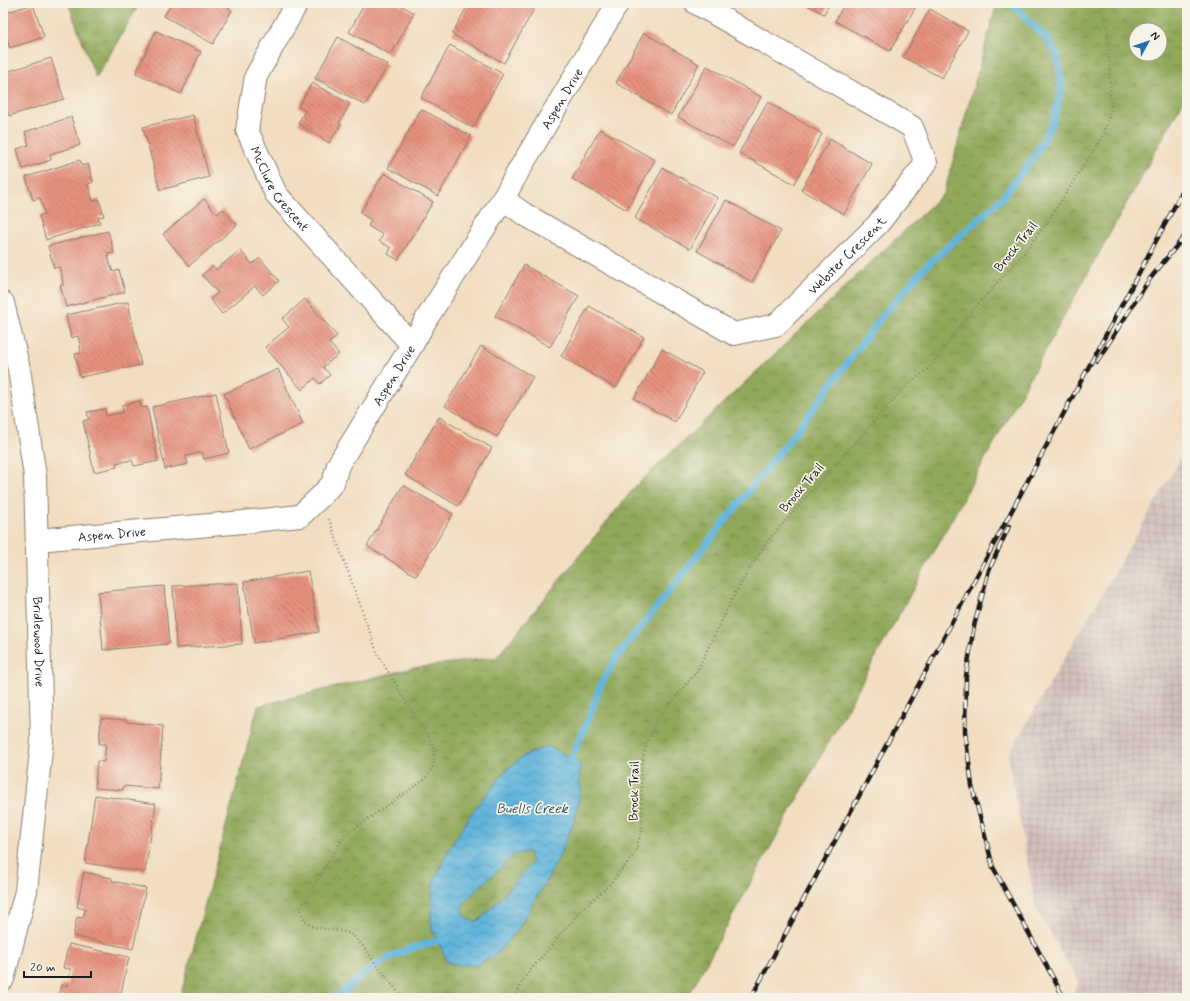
<svg xmlns="http://www.w3.org/2000/svg" width="1190" height="1001" font-family="Mynerve,sans-serif">
<style>
.industrial{fill:url(#industrial-grid)}
.forest{fill:url(#forest-crowns);stroke:#56623b;fill-rule:evenodd}
.water{fill:url(#water-waves);stroke:#3e687c;fill-rule:evenodd}
.lines{fill:none;stroke-linecap:round;stroke-linejoin:round}
.stream{stroke:#5fb4db;stroke-width:7}
.building{fill:url(#building-back-hatch)}
.lane-casing{stroke:#877c6e;stroke-width:14}
.street-casing{stroke:#877c6e;stroke-width:24}
.path{stroke:#877c6e;stroke-width:2.5;stroke-dasharray:1 3;stroke-linecap:butt}
.lane{stroke:#fff;stroke-width:12}
.street{stroke:#fff;stroke-width:22}
.rail-casing{stroke:#1c1c1c;stroke-width:4.5}
.rail{stroke:#f7f3e8;stroke-width:3;stroke-dasharray:9;stroke-linecap:butt}
.labels{text-anchor:middle;stroke-width:3.5;stroke-linejoin:round;paint-order:stroke}
.street-label{font-size:13px;fill:#1c1c1c;stroke:#f7f3e8}
.water-label{font-size:14px;font-style:italic;fill:#375968;stroke:#f7f3e8}
</style>
<defs>
<pattern id="industrial-grid" width="8" height="8" patternUnits="userSpaceOnUse"><rect width="8" height="8" fill="#d1c0bc"/><path d="M0 4h8M4 0v8" fill="none" stroke="#b3a4a1"/></pattern>
<pattern id="forest-crowns" width="20" height="18" patternUnits="userSpaceOnUse"><rect width="20" height="18" fill="#90a85a"/><path d="M2 6a3 3 0 1 1 6 0M12 15a3 3 0 1 1 6 0" fill="none" stroke="#75884a"/></pattern>
<pattern id="water-waves" width="16" height="10" patternUnits="userSpaceOnUse"><rect width="16" height="10" fill="#5fb4db"/><path d="M0 5q4-4 8 0t8 0" fill="none" stroke="#4e92b1"/></pattern>
<pattern id="building-back-hatch" width="6" height="6" patternUnits="userSpaceOnUse"><rect width="6" height="6" fill="#e7927e"/><path d="M-1 5l2 2M0 0l6 6M5-1l2 2" fill="none" stroke="#ba7666"/></pattern>
</defs>
<rect width="100%" height="100%" fill="#f7f3e8"/>
<filter id="ink" filterUnits="userSpaceOnUse"><feTurbulence type="fractalNoise" baseFrequency=".025" numOctaves="2"/><feDisplacementMap in="SourceGraphic" scale="8" xChannelSelector="R" yChannelSelector="G"/><feConvolveMatrix kernelMatrix="1 2 1 2 8 2 1 2 1" color-interpolation-filters="sRGB"/></filter>
<filter id="wash" filterUnits="userSpaceOnUse"><feTurbulence type="fractalNoise" baseFrequency=".012" numOctaves="4" result="noise"/><feDisplacementMap in="SourceGraphic" scale="16" xChannelSelector="R" yChannelSelector="G"/><feGaussianBlur stdDeviation="0.9" result="paint"/><feColorMatrix in="noise" values="0 0 0 0 0 0 0 0 0 0 0 0 0 0 0 0 0 1.4 0 .05"/><feComposite in="paint" operator="in"/></filter>
<g filter="url(#wash)">
<rect width="100%" height="100%" fill="#f2ddc0"/>
<polygon class="industrial" points="1187,448 1187,998 1071,998 1079,982 1036,909 1008,755"/>
<g class="forest">
<polygon points="68,3 140,3 96,78"/>
<path d="M 997,3 L 1187,3 L 1187,94 L 687,998 L 180,998 L 258,706 L 413,668 L 497,657 L 635,487 L 944,193 ZM 1136,30 L 1160,30 L 1160,54 L 1136,54 Z"/>
</g>
<path class="water" d="M 548,746 L 580,763 L 580,791 L 576,816 L 557,862 L 517,931 L 493,957 L 474,966 L 448,963 L 432,929 L 431,917 L 433,884 L 448,851 L 475,808 L 507,769 L 525,755 ZM 528,851 L 532,861 L 530,866 L 482,918 L 475,922 L 466,917 L 462,908 L 465,901 L 514,855 Z"/>
<g class="lines">
<g class="stream">
<polyline points="571,758 588,721 601,684 617,657 795,433 880,319 923,269 1000,200 1034,157 1052,124 1062,88 1057,54 1044,36 1011,3"/>
<path d="M 330,998 C 344,996 353,982 365,973 C 386,958 412,946 438,941"/>
</g>
</g>
<g id="blocks">
<g class="building">
<polygon points="172,3 219,3 232,10 213,44 164,16"/>
<polygon points="365,3 397,3 414,13 391,55 349,32"/>
<polygon points="469,3 523,3 534,9 504,63 452,34"/>
<polygon points="803,3 830,3 824,14"/>
<polygon points="845,3 918,3 890,51 835,21"/>
<polygon points="33,4 44,37 10,48 6,36 3,37 3,8 5,13"/>
<polygon points="930,9 968,31 942,78 903,57"/>
<polygon points="156,31 201,52 181,94 136,73"/>
<polygon points="644,33 699,64 671,115 616,83"/>
<polygon points="338,37 388,65 365,105 315,78"/>
<polygon points="450,45 503,74 473,128 421,98"/>
<polygon points="51,58 64,99 9,116 3,97 3,94 6,93 3,83 3,73"/>
<polygon points="707,66 761,97 733,147 678,117"/>
<polygon points="312,83 350,104 339,123 341,124 329,143 298,123 305,111 298,107"/>
<polygon points="768,102 822,134 794,184 739,153"/>
<polygon points="421,109 471,136 438,196 388,168"/>
<polygon points="193,115 209,177 160,190 143,127"/>
<polygon points="71,117 80,145 50,154 51,160 23,169 17,149 29,145 25,132"/>
<polygon points="600,129 655,160 627,210 572,179"/>
<polygon points="830,139 872,164 844,214 801,190"/>
<polygon points="80,160 82,166 88,164 93,182 88,184 90,191 93,201 99,199 104,216 98,217 100,223 46,240 39,216 45,214 40,198 33,200 26,177"/>
<polygon points="663,168 718,198 690,249 635,218"/>
<polygon points="384,173 433,202 398,260 388,254 391,248 379,241 383,235 368,226 371,220 360,213"/>
<polygon points="204,199 217,214 223,209 237,225 189,266 163,234"/>
<polygon points="726,200 781,231 752,282 697,251"/>
<polygon points="108,231 114,253 108,254 110,264 113,272 119,270 125,292 66,307 60,285 63,285 62,276 59,267 54,268 48,246"/>
<polygon points="240,250 252,264 260,258 279,281 263,295 255,286 222,314 210,299 218,293 202,275 213,266 216,270"/>
<polygon points="524,265 579,296 550,347 495,316"/>
<polygon points="305,299 337,336 329,343 339,354 323,367 330,375 320,384 315,378 302,390 265,347 289,327 282,319"/>
<polygon points="128,302 141,365 80,377 75,354 81,353 80,345 78,336 71,338 66,315"/>
<polygon points="589,306 644,337 616,388 561,356"/>
<polygon points="481,346 533,377 497,437 445,406"/>
<polygon points="662,349 703,372 675,422 634,399"/>
<polygon points="278,369 303,424 249,449 224,394"/>
<polygon points="216,393 229,453 204,459 202,452 186,456 188,464 165,469 152,407"/>
<polygon points="140,401 141,408 147,407 158,461 134,466 132,460 116,463 117,467 94,472 83,421 89,419 87,412 105,409 106,416 123,412 122,405"/>
<polygon points="439,417 492,448 458,506 405,475"/>
<polygon points="403,485 453,514 416,576 367,546"/>
<polygon points="308,571 319,632 254,643 244,582"/>
<polygon points="238,583 242,644 176,648 173,586"/>
<polygon points="164,586 169,644 103,650 98,592"/>
<polygon points="101,718 127,720 127,722 163,726 158,789 123,786 123,790 95,788 97,761 104,762 106,744 99,744"/>
<polygon points="95,795 156,804 145,872 85,863"/>
<polygon points="84,872 112,878 112,881 146,888 133,949 73,936 77,917 83,918 85,909 77,907"/>
<polygon points="69,944 129,957 120,998 58,998 61,985 67,986 69,977 71,969 63,968"/>
</g>
</g>
</g>
<g filter="url(#ink)">
<use href="#blocks" fill-opacity="0" stroke="#877c6e" stroke-width="1"/>
<g class="lines">
<g class="lane-casing">
<polyline id="lane" points="1187,998 1187,997"/>
</g>
<g class="street-casing">
<g id="street">
<path id="s1" d="M 297,3 L 256,76 L 247,130 L 276,194 L 412,345"/>
<path id="s2" d="M 503,199 L 524,214 L 734,334 L 776,325 L 878,224 L 926,163 L 912,127 L 696,3"/>
<path id="s3" d="M 3,303 L 19,369 L 35,476 L 42,741 L 26,891 L 3,979"/>
<path id="s4" d="M 37,540 L 233,523 L 300,516 L 321,496 L 333,483 L 338,465 L 412,345 L 427,318 L 503,199 L 519,170 L 618,3"/>
</g>
</g>
<g class="path">
<path d="M 329,519 L 378,655 L 419,723 L 429,736 L 434,748 L 434,765 L 425,779 L 345,835 L 301,907 C 302,936 333,925 350,934 C 358,939 363,947 369,954 C 380,969 391,985 404,998"/>
<polyline points="515,998 524,978 582,909 608,886 634,855 642,830 641,770 646,745 656,722 697,671 735,593 765,544 899,393 913,380 929,368 942,352 952,336 977,305 1020,258 1046,224 1101,139 1111,111 1108,31 1099,3"/>
</g>
<use href="#lane" class="lane"/>
<use href="#street" class="street"/>
<g class="rail-casing">
<g id="rail">
<polyline points="1097,361 1149,280 1187,233"/>
<polyline points="1009,526 989,570 974,626 966,676 965,732 972,786 993,867 1064,998"/>
<polyline points="751,998 1187,183"/>
</g>
</g>
<use href="#rail" class="rail"/>
</g>
</g>
<g class="labels">
<g class="street-label">
<text dy="5" stroke="none"><textPath href="#s4" startOffset="759">Aspen Drive</textPath></text>
<text dy="5" stroke="none"><textPath href="#s1" startOffset="206">McClure Crescent</textPath></text>
<text transform="translate(1015 246) rotate(-51)" y="5">Brock Trail</text>
<text dy="5" stroke="none"><textPath href="#s2" startOffset="410">Webster Crescent</textPath></text>
<text dy="5" stroke="none"><textPath href="#s4" startOffset="435">Aspen Drive</textPath></text>
<text transform="translate(801 487) rotate(-49)" y="5">Brock Trail</text>
<text dy="5" stroke="none"><textPath href="#s4" startOffset="75">Aspen Drive</textPath></text>
<text dy="5" stroke="none"><textPath href="#s3" startOffset="342">Bridlewood Drive</textPath></text>
<text transform="translate(633 791) rotate(-89)" y="5">Brock Trail</text>
</g>
<g class="water-label">
<text x="532" y="813">Buells Creek</text>
</g>
</g>
<rect width="1190" height="1001" fill="none" stroke="#f7f3e8" stroke-width="16"/>
<g transform="translate(1148 42) rotate(50)"><circle r="19" fill="#f7f3e8" stroke="#9f9d96"/>
<path d="M0-3L7 15L0 10L-7 15Z" fill="#1f6fb2"/>
<text y="-6" font-size="11" font-weight="bold" text-anchor="middle" fill="#1c1c1c">N</text>
</g>
<path d="M24 971v6h67v-6" fill="none" stroke="#1c1c1c" stroke-width="2"/>
<text x="30" y="971" font-size="12" fill="#1c1c1c" stroke="#f7f3e8" stroke-width="3" paint-order="stroke">20 m</text>
</svg>
